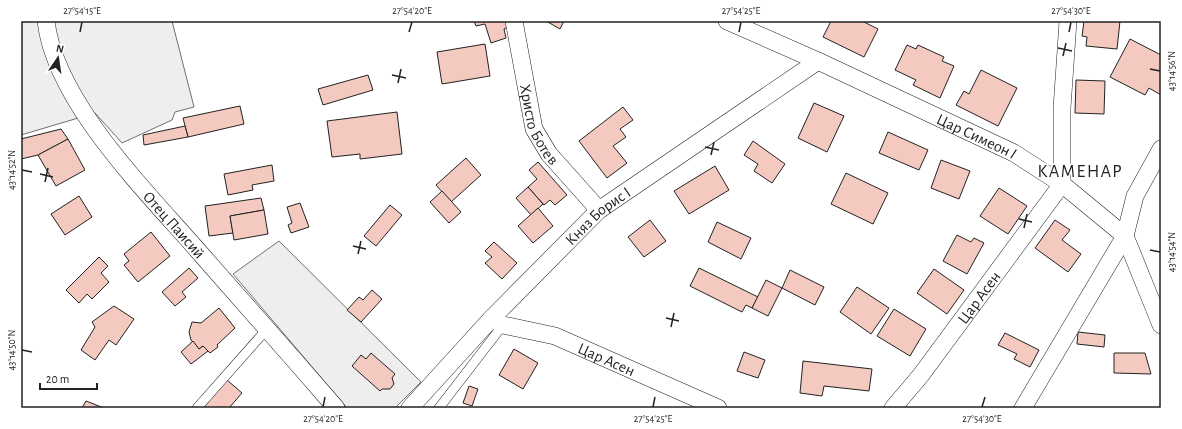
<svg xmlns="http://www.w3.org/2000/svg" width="1182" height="429" font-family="'Alegreya Sans',sans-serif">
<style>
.green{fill:#eee;stroke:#6f6f6f}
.building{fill:#f3c9c0;stroke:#222}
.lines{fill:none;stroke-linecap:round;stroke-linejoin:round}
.lane-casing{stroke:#222;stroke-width:10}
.street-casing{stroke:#222;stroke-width:18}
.lane{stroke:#fff;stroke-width:9}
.street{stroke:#fff;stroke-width:17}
.ticks{fill:none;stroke:#222;stroke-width:1.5}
.labels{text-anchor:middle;stroke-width:3;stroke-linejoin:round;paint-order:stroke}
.street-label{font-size:16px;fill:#222;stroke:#fff}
.quarter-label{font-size:18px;letter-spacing:1px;fill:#222;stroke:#fff}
.neatline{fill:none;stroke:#222;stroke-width:1.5}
.ticks-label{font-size:10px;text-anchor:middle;fill:#222}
</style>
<rect width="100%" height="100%" fill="#fff"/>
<g class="green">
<polygon points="21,21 172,21 194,107 175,112 172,120 122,143 95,113 21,135"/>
<polygon points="279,241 421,382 395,408 347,408 233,274"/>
</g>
<g class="building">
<polygon points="474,21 506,21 508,27 504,29 506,38 491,43 485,24 476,26"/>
<polygon points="546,21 564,21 560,29"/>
<polygon points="831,21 862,21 878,29 864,57 823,37"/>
<polygon points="1084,21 1120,21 1117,49 1086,46 1087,37 1082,36"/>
<polygon points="1130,39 1161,55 1161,95 1149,88 1145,95 1110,77"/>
<polygon points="485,44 490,76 442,84 437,52"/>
<polygon points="907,45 916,49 918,45 944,57 942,61 954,66 940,98 913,85 916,80 895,70"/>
<polygon points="981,70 1017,88 998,126 956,105 964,91 969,94"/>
<polygon points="368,75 373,90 323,105 318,89"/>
<polygon points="1076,80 1105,81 1104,114 1075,113"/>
<polygon points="814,103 844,116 827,152 798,138"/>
<polygon points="240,106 244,124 188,137 183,118"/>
<polygon points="623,107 633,120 620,129 626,137 613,146 627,163 607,178 579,141"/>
<polygon points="397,112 402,154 360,159 360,154 332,157 327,121"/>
<polygon points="185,126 188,137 144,145 143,135"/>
<polygon points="61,129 68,139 38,155 21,159 21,139"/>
<polygon points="888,132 928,150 919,170 879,153"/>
<polygon points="68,139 85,170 56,186 38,155"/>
<polygon points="753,141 785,164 772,183 754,171 758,164 744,155"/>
<polygon points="466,158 481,175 451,202 436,185"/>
<polygon points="941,160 970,171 959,199 931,188"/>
<polygon points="538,162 567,195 555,205 550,200 544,205 528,187 537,179 529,170"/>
<polygon points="272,165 274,181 252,185 253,190 228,195 224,174"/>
<polygon points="715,166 729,190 689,214 674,191"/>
<polygon points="846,173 888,193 873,224 831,204"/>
<polygon points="528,187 543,204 531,215 516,198"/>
<polygon points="999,188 1027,206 1008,234 980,216"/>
<polygon points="442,191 461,212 449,223 430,202"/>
<polygon points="79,196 92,217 65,235 51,214"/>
<polygon points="261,198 264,210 230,216 233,233 209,236 205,206"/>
<polygon points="300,203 309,227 291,233 288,225 292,223 287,207"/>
<polygon points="390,205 402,215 376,246 364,236"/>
<polygon points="538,208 553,226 533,243 518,226"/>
<polygon points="264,210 268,234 234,240 230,216"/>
<polygon points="650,220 666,241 644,257 628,237"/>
<polygon points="1055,220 1070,230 1062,240 1081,254 1068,272 1035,248"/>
<polygon points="717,222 751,238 741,259 708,242"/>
<polygon points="151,232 170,256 138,282 124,265 129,261 124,254"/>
<polygon points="957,235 971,242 974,238 984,243 967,274 943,261"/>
<polygon points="494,242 517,263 502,279 485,263 492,257 485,251"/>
<polygon points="99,257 108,266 101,273 109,282 92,299 87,294 79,303 66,290"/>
<polygon points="189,268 198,278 182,292 186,297 175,306 162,292"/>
<polygon points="699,268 758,297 752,308 746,305 742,312 690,286"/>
<polygon points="934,269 964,290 947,314 917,293"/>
<polygon points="790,270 824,287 815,305 782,288"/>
<polygon points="766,280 782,288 768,316 752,308"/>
<polygon points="857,287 889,308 871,334 840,312"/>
<polygon points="372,290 382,299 361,322 347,310 359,297 363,300"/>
<polygon points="114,306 134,319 116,345 109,340 95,360 81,350 95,327 92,322"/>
<polygon points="219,308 235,328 217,345 218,347 210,353 203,346 199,349 191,340 189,332 192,322 201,323"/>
<polygon points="894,309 926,329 910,356 877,336"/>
<polygon points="1078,332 1105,335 1104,347 1077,344"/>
<polygon points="1005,333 1039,350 1030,367 1014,359 1017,354 998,345"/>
<polygon points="193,341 199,349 203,346 208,351 191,364 181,352"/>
<polygon points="514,349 538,363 523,389 499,375"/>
<polygon points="744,352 765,360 758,378 737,371"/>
<polygon points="371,353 395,374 392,378 394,384 390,389 382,389 380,391 352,366 361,355 366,359"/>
<polygon points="1114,353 1145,353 1151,374 1114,373"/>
<polygon points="803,361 872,369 869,391 824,386 822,396 800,393"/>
<polygon points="227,380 242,393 229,408 203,408"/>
<polygon points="469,386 478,389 472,406 463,403"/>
<polygon points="86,401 104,408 82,408"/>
</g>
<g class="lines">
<g class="lane-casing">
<g id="lane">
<polyline points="197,408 267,329"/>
<polyline points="439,408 503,325"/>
</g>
</g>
<g class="street-casing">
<g id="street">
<path id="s1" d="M 46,21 C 55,102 147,192 200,253 C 245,304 291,356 336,408"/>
<path id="s2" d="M 514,21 L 534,129 L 549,154 L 599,210"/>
<path id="s3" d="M 727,21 L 818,61 L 1014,153 L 1062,184 L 1125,236 L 1161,325"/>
<path id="s4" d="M 491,319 L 503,325 L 555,336 L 718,408"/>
<path id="s5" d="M 410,408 L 491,319 L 599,210 L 818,61"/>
<path id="s6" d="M 893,408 L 921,375 L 1062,184 L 1062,108 L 1068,21"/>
<polyline points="1023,408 1125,236 1135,196 1161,149"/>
</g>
</g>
<use href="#lane" class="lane"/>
<use href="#street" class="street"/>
</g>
<path class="ticks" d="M 80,32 L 82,22M 409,32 L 412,22M 739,32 L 741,22M 1069,32 L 1071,22M 1058,48 L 1072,51M 1063,56 L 1066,43M 1150,69 L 1160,71M 392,75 L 406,78M 398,83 L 401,69M 705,147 L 719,150M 711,155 L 714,142M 22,170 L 32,172M 40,174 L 53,177M 45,182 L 48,168M 1019,219 L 1032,222M 1024,228 L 1027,214M 353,246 L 366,249M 1150,250 L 1160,252M 358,254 L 361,241M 666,318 L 679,321M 671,327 L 674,313M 22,350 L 32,352M 323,407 L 325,397M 653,407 L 655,397M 982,407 L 985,397"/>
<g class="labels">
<g class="street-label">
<text dy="6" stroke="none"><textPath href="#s2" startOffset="107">Христо Ботев</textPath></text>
<text dy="6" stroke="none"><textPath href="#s3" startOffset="275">Цар Симеон I</textPath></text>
<text dy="6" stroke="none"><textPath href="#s5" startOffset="269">Княз Борис I</textPath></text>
<text dy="6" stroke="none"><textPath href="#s1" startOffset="244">Отец Паисий</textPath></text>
<text dy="6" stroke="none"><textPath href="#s6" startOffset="140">Цар Асен</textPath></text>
<text dy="6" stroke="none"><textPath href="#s4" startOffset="123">Цар Асен</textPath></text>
</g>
<g class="quarter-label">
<text x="1080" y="177">КАМЕНАР</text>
</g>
</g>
<rect width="1182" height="429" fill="none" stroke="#ffffff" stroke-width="44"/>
<g transform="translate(58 58) rotate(13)" stroke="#ffffff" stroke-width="3" paint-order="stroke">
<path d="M0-3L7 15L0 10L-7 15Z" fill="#222222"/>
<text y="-6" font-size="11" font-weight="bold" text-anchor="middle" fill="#222222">N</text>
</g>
<path d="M40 383v6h57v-6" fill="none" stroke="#222222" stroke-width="2"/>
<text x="46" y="383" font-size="12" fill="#222222" stroke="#ffffff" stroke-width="3" paint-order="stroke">20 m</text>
<rect x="22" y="22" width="1138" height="385" class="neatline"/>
<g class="ticks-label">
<text x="82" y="14">27°54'15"E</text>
<text x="412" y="14">27°54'20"E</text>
<text x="741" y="14">27°54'25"E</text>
<text x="1071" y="14">27°54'30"E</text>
<text transform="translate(1171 71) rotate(-90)" y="4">43°14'56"N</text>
<text transform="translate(11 170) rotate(-90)" y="4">43°14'52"N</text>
<text transform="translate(1171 252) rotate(-90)" y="4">43°14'54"N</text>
<text transform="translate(11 350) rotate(-90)" y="4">43°14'50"N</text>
<text x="323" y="422">27°54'20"E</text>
<text x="653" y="422">27°54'25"E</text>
<text x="982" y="422">27°54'30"E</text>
</g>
</svg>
